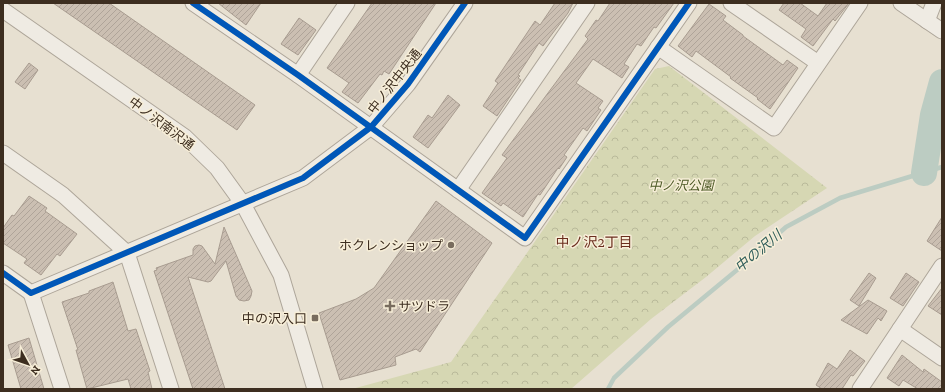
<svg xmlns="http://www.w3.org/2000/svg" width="945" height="392" font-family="'Zilla Slab','Noto Sans JP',serif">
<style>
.forest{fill:url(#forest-crowns)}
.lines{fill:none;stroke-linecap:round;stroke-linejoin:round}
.stream{stroke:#bcccc2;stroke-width:4.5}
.river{stroke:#bcccc2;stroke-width:26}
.building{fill:url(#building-hatch);stroke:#a89c90}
.minor-casing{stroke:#ada599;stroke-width:17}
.minor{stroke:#efebe3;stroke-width:15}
.cycleway-casing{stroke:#f7eed8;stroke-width:8}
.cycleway{stroke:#0057b8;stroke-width:6}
.poi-dot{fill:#786c5e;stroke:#f7eed8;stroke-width:1.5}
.labels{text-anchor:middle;stroke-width:3;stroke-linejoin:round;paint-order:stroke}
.street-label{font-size:13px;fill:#3d2e20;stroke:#f7eed8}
.park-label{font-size:13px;font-style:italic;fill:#4d5a26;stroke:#f7eed8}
.poi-label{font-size:13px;fill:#3d2e20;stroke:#f7eed8;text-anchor:end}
.neighbourhood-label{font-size:14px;fill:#6b2e1e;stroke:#f7eed8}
.water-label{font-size:14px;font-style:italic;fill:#2f5d5a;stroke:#f7eed8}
</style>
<defs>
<pattern id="forest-crowns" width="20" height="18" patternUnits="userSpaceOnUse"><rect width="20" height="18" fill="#d6d7b3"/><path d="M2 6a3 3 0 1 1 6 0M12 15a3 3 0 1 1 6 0" fill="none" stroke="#b9b99a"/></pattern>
<pattern id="building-hatch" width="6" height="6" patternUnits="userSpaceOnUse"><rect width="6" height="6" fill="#cbbfb2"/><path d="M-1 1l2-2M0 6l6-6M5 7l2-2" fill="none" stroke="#afa499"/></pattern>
</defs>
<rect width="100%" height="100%" fill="#e7e0d1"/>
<polygon class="forest" points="669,66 827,188 755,236 706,277 651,319 571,389 352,389 451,362 655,69"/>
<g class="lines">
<polyline class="stream" points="608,389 614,378 668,327 743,265 786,227 840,198 942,167"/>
<polyline class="river" points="924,173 933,115 942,82"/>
</g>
<g class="building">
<polygon points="53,3 109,3 255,105 237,130"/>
<polygon points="218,3 261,3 246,25"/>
<polygon points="372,3 436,3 389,74 384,71 382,75 380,74 358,103 342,92 349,83 327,68"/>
<polygon points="555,3 573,3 568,13 543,46 539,43 518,75 520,76 518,78 521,80 497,116 483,106 498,83 495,81 535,21 540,25"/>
<polygon points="610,3 674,3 656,28 654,27 641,46 637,44 624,64 629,67 622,78 593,59 576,83 603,101 598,108 601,110 587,131 583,128 564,155 567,157 559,169 558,168 540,195 538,194 523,217 503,203 501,206 482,193 507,158 502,155 588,39 585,36 596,20 598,21"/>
<polygon points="784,3 800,3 818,16 827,3 849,3 835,21 833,19 813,46 801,37 806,29 779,10"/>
<polygon points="709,4 726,16 723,20 743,35 743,36 783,65 787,60 798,68 770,109 757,99 758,98 730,78 731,77 696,51 692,57 678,46"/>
<polygon points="299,18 316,30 298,55 281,44"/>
<polygon points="29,63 38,70 25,89 15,82"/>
<polygon points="448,95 460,105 428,148 413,137 428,115 432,118"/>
<polygon points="29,196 47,208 45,211 77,234 60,256 57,254 41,275 24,263 27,259 3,243 3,228 12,215 14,216"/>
<polygon points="436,201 492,243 420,352 416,349 395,357 396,365 340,380 319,313 356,299 374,288"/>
<polygon points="942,217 942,251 927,241"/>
<polygon points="224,227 252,291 251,296 249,300 244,301 239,300 236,296 226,261 211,281 208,282 188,277 225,389 193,389 154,271 157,270 156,268 193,255 193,249 195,246 199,245 202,246 215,264"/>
<polygon points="869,273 876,278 859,306 850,300"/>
<polygon points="906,273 919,282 903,306 890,298"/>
<polygon points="113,282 128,331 136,329 150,371 148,372 152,389 131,389 128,379 87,389 76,350 78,350 62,302 89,293 89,291"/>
<polygon points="942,288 942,315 928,306"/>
<polygon points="868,300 887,311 881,321 878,318 867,334 841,320"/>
<polygon points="29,338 44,389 21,389 8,345"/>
<polygon points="850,350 865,361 853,376 851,375 842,389 822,389 816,385 828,363 837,369"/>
<polygon points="902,355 923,372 924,369 942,382 942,389 918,389 903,380 899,386 887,378"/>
</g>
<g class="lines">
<g class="minor-casing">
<g id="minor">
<polyline points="193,3 298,75 525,238 689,3"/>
<polyline points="731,3 818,63"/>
<polyline points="901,3 942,31"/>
<polyline points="3,10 185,137 217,168 243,204 281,275 315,389"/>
<polyline points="927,21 934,3"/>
<polyline points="658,47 774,128 860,3"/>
<polyline points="298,75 347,3"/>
<polyline points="3,153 63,195 127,253 171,389"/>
<polyline points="458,190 587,3"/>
<polyline points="3,273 31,293 303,178 371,127 408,84 465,3"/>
<polyline points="31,293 62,389"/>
<polyline points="900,329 942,266"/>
<polyline points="860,389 900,329 942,358"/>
</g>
</g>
<use href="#minor" class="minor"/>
<g class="cycleway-casing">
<g id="cycleway">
<polyline points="193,3 298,75 525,238 689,3"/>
<polyline points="3,273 31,293 303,178 371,127 408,84 465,3"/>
</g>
</g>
<use href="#cycleway" class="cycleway"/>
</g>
<g class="poi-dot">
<circle cx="451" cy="245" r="4"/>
<path d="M388 300h4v4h4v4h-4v4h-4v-4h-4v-4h4z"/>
<rect x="311" y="314" width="8" height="8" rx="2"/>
</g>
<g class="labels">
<g class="street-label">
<text transform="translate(394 81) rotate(-52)" y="5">中ノ沢中央通</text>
<text transform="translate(162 123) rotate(37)" y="5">中ノ沢南沢通</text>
</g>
<g class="park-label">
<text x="681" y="190">中ノ沢公園</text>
</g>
<g class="poi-label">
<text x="443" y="250">ホクレンショップ</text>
<text x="398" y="311" text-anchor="start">サツドラ</text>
<text x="307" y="323">中の沢入口</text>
</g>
<g class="neighbourhood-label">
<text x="594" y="247">中ノ沢2丁目</text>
</g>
<g class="water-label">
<text transform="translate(758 251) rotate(-40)" y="5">中の沢川</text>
</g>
</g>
<rect width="945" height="392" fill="none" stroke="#3d2e20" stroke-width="8"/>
<g transform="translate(28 364) rotate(130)" stroke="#f7eed8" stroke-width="3" paint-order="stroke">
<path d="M0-3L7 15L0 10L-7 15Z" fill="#3d2e20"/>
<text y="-6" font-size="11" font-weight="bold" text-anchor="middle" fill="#3d2e20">N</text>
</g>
</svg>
